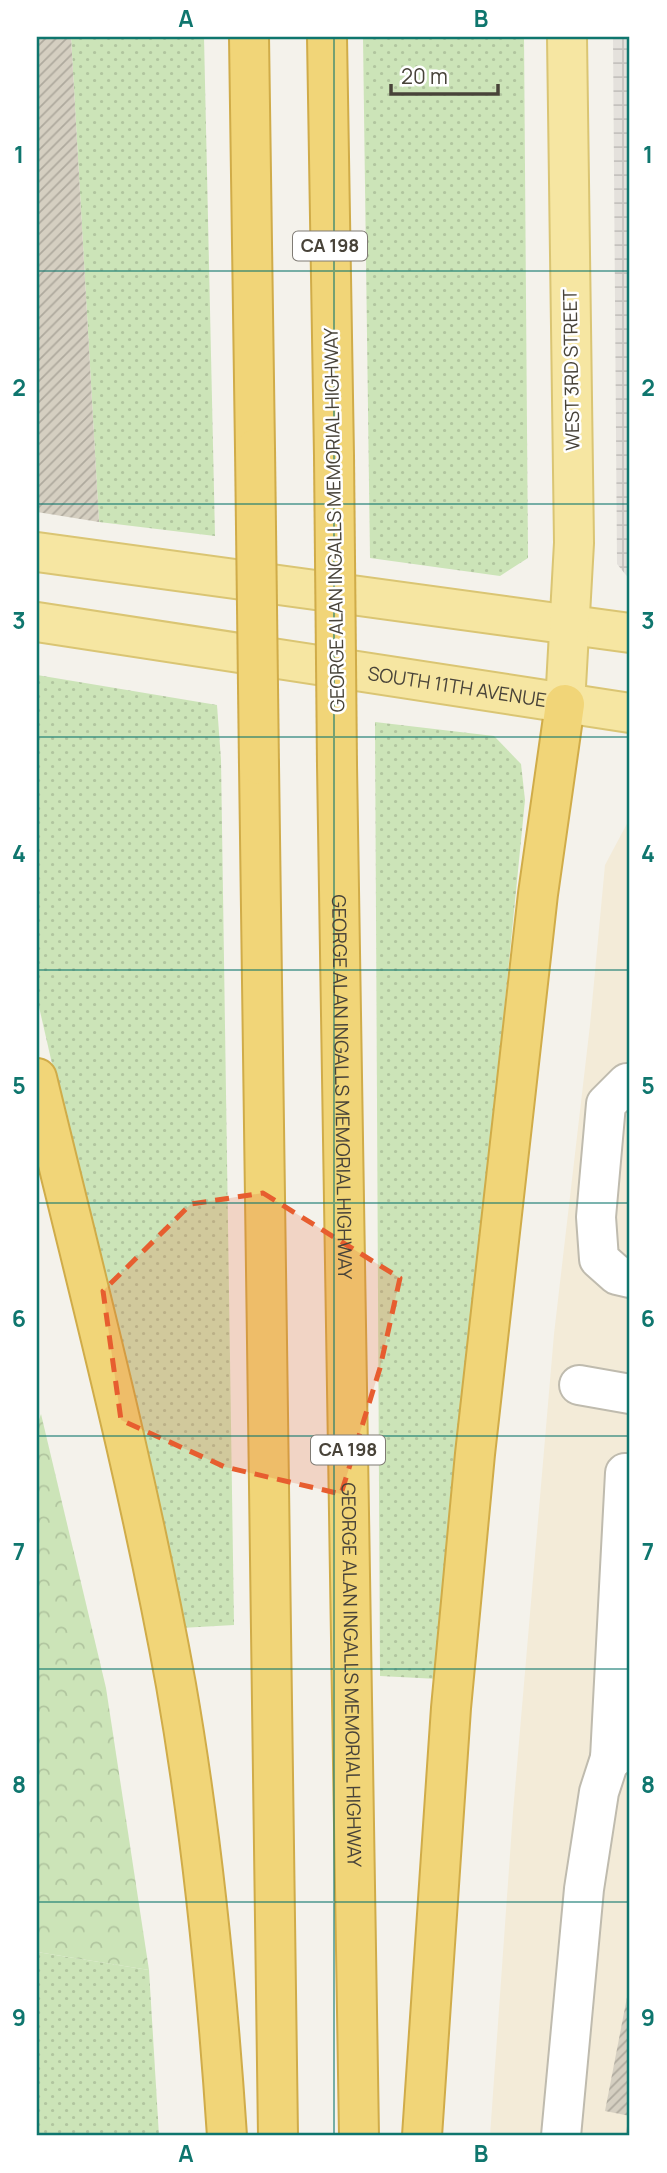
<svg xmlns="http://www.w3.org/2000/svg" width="667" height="2173" font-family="Manrope,sans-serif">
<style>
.commercial{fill:#f3ebd8}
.industrial{fill:url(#industrial-grid)}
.grass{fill:url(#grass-dots)}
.forest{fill:url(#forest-crowns)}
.building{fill:url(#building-hatch)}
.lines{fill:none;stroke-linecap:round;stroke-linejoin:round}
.minor-casing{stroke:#bfbbae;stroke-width:42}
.major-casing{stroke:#dac573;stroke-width:42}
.highway-casing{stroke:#d0ac49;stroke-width:42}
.minor{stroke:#fff;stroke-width:38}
.major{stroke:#f6e6a2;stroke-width:38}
.highway{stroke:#f1d578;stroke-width:38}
.highway-bridge-casing{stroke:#d0ac49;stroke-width:42;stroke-linecap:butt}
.highway-bridge{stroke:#f1d578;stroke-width:38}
.marked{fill:#e75d2f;fill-opacity:0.2;stroke:#e75d2f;stroke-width:5;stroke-dasharray:14 9;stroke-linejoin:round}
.grid{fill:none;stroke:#0f766e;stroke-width:2;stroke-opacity:0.55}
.labels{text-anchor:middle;stroke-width:5;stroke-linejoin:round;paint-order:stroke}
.shield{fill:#fff;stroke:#7f7b74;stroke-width:2}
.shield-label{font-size:18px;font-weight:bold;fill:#484339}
.street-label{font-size:19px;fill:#484339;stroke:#fff}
.neatline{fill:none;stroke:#0f766e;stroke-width:2.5}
.grid-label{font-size:23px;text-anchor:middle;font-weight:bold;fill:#0f766e}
</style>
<defs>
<pattern id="industrial-grid" width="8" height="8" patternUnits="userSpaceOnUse" patternTransform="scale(1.75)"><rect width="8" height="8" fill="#e4e1dc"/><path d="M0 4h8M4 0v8" fill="none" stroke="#c5c2be"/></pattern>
<pattern id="grass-dots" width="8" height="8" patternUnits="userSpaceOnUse" patternTransform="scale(1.75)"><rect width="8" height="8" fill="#cce4b8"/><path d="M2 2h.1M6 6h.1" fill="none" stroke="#b1c59f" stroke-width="1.8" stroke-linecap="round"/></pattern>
<pattern id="forest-crowns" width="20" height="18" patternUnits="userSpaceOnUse" patternTransform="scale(1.75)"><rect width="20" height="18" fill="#cce4b8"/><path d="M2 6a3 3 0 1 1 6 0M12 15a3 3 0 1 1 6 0" fill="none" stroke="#b1c59f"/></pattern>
<pattern id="building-hatch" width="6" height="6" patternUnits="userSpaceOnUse" patternTransform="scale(1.75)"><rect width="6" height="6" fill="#d5cfc1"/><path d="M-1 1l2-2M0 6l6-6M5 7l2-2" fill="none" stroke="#afaa9e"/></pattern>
</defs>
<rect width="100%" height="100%" fill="#f4f2eb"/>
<polygon class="commercial" points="630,818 630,2136 490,2136 513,1812 554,1334 590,1025 605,865"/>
<polygon class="industrial" points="613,37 630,37 630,580 617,564"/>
<g class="grass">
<polygon points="71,37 204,37 215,536 99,522"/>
<polygon points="363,37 524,37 528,558 500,576 370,558"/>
<polygon points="37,675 217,705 221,760 234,1625 181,1628 37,998"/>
<polygon points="375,722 494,736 521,764 525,800 438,1679 380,1676"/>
<polygon points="37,1952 149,1970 159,2136 37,2136"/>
</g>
<polygon class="forest" points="41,1414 106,1688 149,1970 37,1952 37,1426"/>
<g class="building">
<polygon points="37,37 71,37 99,522 37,512"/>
<polygon points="629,1987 630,1987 630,2116 605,2111"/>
<polygon points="629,2117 630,2136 625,2136"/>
</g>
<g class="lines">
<g class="minor-casing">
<g id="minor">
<polyline points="630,1083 627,1083 606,1104 596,1217 599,1259 617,1275 630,1278"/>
<polyline points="579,1385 630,1394"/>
<polyline points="614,1758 610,1758 625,1473"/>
<polyline points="561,2136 584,1889 599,1792 610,1758 630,1728"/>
</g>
</g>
<g class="major-casing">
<g id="major">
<polyline points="37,552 630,633"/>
<path id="s1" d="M 37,622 L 630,713"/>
<polyline points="565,704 574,543 567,37"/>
</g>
</g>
<g class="highway-casing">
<g id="highway">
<polyline points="249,37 255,449"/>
<polyline points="327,37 334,456"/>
<polyline points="259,765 278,2136"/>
<path id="s2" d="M 337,765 L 359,2136"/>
<path d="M 37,1078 C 86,1280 139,1481 176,1685 C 202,1834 217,1985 227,2136"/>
<polyline points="422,2136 451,1708 475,1454 538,894 565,704"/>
</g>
</g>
<use href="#minor" class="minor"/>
<use href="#major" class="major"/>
<use href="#highway" class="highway"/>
<g class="highway-bridge-casing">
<g id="highway-bridge">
<polyline points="255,449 259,765"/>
<polyline points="334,456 337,765"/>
</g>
</g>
<use href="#highway-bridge" class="highway-bridge"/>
</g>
<path class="marked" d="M 263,1193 L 400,1278 L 380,1368 L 341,1494 L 225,1467 L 121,1420 L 103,1291 L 191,1204 Z"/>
<path class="grid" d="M 334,37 L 334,2136M 37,271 L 630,271M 37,504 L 630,504M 37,737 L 630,737M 37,970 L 630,970M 37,1203 L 630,1203M 37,1436 L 630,1436M 37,1669 L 630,1669M 37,1902 L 630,1902"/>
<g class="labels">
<g class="shield">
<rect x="293" y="231.5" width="74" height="29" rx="5"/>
<rect x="311" y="1435.5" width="74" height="29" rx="5"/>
</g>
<g class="shield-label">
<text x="330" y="252">CA 198</text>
<text x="348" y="1456">CA 198</text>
</g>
<g class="street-label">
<text transform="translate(571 370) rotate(-91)" y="7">WEST 3RD STREET</text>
<text transform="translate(334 520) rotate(-91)" y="7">GEORGE ALAN INGALLS MEMORIAL HIGHWAY</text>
<text dy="7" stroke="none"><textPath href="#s1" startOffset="425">SOUTH 11TH AVENUE</textPath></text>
<text dy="7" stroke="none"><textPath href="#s2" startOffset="322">GEORGE ALAN INGALLS MEMORIAL HIGHWAY</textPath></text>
<text dy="7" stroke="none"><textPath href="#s2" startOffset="910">GEORGE ALAN INGALLS MEMORIAL HIGHWAY</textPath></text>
</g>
</g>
<rect width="667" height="2173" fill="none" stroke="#ffffff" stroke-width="77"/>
<path d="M391 84v10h107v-10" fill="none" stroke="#484339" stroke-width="3.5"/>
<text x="401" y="84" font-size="21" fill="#484339" stroke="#ffffff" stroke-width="5" paint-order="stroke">20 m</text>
<rect x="38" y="38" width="590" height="2096" class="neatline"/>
<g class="grid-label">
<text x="186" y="27">A</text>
<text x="481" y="27">B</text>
<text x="19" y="163">1</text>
<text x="648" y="163">1</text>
<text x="19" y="396">2</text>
<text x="648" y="396">2</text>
<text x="19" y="629">3</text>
<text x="648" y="629">3</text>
<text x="19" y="862">4</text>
<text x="648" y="862">4</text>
<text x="19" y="1094">5</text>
<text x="648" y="1094">5</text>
<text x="19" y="1327">6</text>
<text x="648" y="1327">6</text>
<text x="19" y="1560">7</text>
<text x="648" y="1560">7</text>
<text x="19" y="1793">8</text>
<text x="648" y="1793">8</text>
<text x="19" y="2026">9</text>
<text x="648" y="2026">9</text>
<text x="186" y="2162">A</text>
<text x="481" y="2162">B</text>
</g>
</svg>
